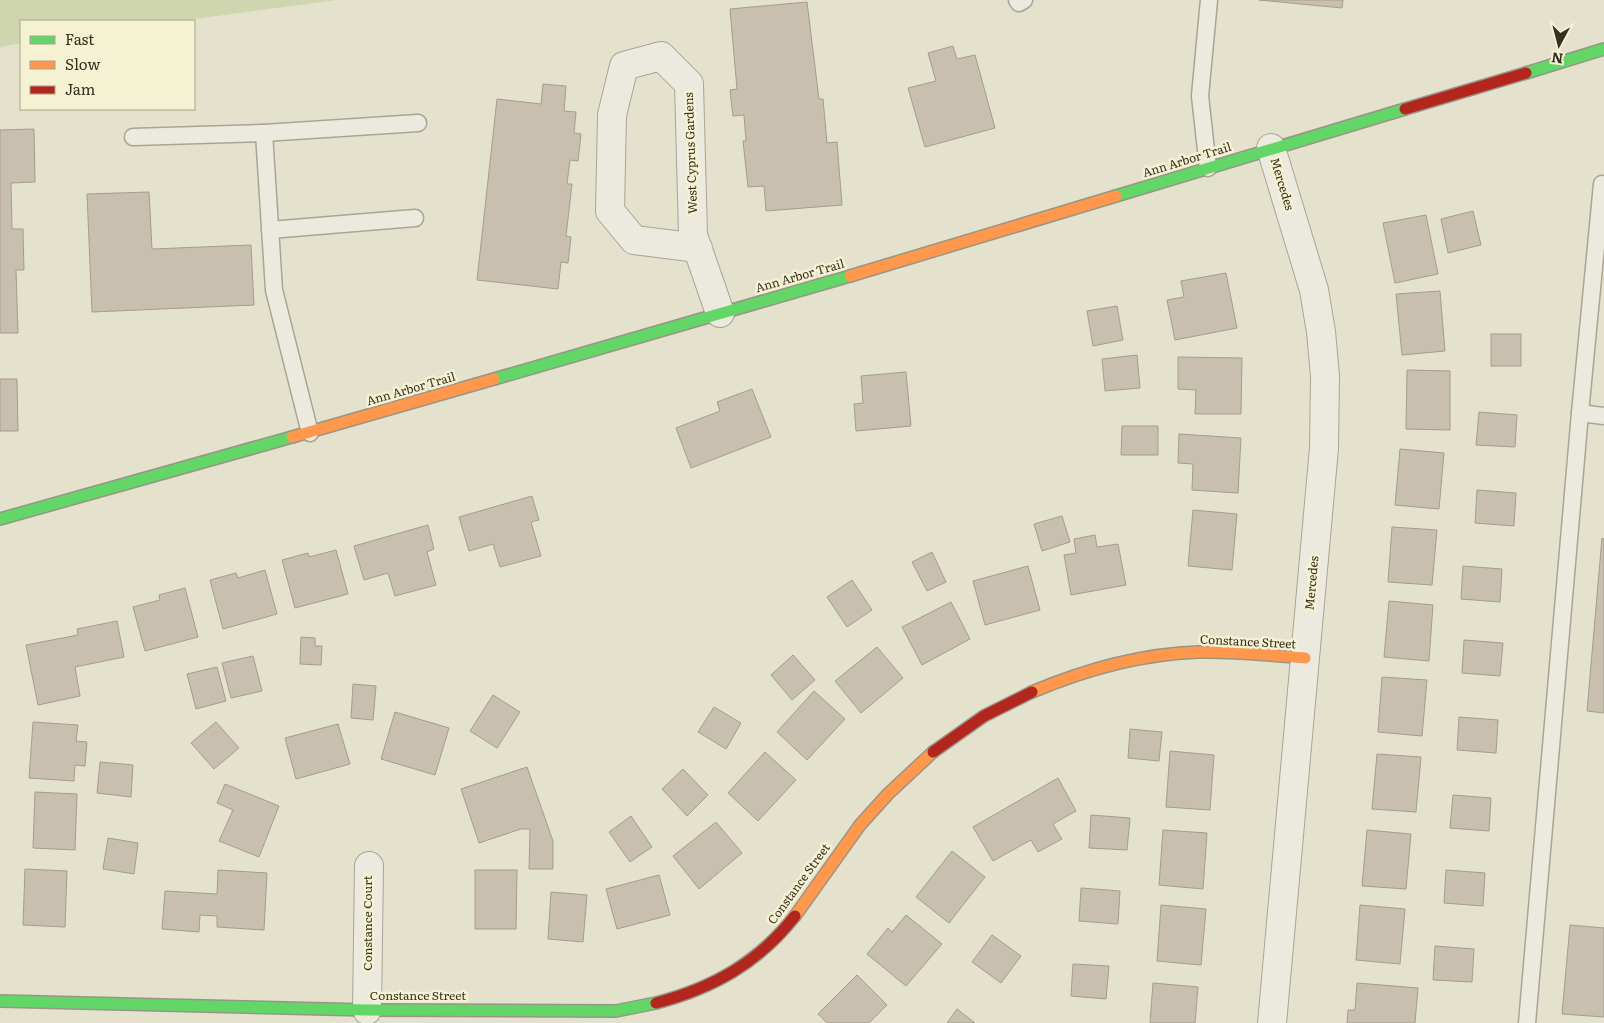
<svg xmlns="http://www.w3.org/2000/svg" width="1604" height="1023" font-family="Literata,serif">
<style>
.green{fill:#cfd5af}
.building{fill:#c8bfae;stroke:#a59d8c}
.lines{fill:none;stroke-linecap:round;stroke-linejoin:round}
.lane-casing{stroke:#a9a596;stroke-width:19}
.street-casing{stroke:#a9a596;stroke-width:30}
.fast-casing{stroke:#999586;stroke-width:14}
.slow-casing{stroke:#999586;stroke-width:14}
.jam-casing{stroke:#999586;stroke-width:14}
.lane{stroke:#eceade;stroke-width:16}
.street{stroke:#eceade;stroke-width:28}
.fast{stroke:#63d668;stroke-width:11}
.slow{stroke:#ff974d;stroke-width:11}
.jam{stroke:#b3261e;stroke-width:11}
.labels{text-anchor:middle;stroke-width:5;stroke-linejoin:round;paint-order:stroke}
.street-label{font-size:12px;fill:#382f1e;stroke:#f5f1d3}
</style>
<rect width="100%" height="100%" fill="#e4e1cd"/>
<polygon class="green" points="0,0 337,0 180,21 21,21 21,43 0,47"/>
<g class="building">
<polygon points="1259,0 1343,0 1342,8"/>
<polygon points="807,2 819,99 823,99 827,143 837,142 842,205 766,211 764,186 748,187 743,141 746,141 744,115 733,116 730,90 737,89 730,9"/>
<polygon points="953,46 957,59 975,55 995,128 925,147 908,88 936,81 928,53"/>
<polygon points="543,84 566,86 564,111 576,112 574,133 581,134 578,161 570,160 567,184 572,184 566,236 571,237 568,263 561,262 558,289 477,280 497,99 541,104"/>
<polygon points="34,129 35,182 11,183 12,229 23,229 24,270 16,270 18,333 0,333 0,130"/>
<polygon points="149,192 152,249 251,245 254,305 92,312 87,194"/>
<polygon points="1473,211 1481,245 1448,253 1441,219"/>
<polygon points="1426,215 1438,274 1395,283 1383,223"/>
<polygon points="1226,273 1237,328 1175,340 1167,300 1184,297 1181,281"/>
<polygon points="1440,291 1445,351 1402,355 1396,294"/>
<polygon points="1117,306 1123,340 1093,346 1087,311"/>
<rect x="1491" y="334" width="30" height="32"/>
<polygon points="1137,355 1140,388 1105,391 1102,359"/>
<polygon points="1178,357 1242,358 1241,414 1195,414 1196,390 1178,389"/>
<polygon points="1407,370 1450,371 1450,430 1406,429"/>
<polygon points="906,372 911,426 856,431 854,404 863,403 861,376"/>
<polygon points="0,379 17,379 18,431 0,431"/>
<polygon points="752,389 771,437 691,468 676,428 720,411 717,402"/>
<polygon points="1479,412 1517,415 1515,447 1476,445"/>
<polygon points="1122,426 1158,426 1158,455 1121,455"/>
<polygon points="1179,434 1241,438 1238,493 1192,490 1193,464 1178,463"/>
<polygon points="1400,449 1444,453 1439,509 1395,505"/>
<polygon points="1477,490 1516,493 1514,526 1475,523"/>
<polygon points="532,496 539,520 531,522 541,556 500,567 493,544 469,551 459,517"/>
<polygon points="1193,510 1237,514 1232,570 1188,566"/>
<polygon points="1062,516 1070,542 1042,551 1034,524"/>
<polygon points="428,525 434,549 427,552 436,585 395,596 388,573 364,580 354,546"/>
<polygon points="1392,527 1437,530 1432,585 1388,582"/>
<polygon points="1095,535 1097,547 1118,544 1126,585 1071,595 1064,555 1076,553 1074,539"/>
<polygon points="1602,538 1604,539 1604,713 1587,711"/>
<polygon points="336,550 348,594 295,608 282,560 308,553 309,557"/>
<polygon points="932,552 946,582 927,591 912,562"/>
<polygon points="1028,566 1040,610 985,625 973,581"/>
<polygon points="1463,566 1502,569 1500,602 1461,599"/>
<polygon points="265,570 277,614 223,629 210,580 236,573 238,578"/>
<polygon points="852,580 872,610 847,627 827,597"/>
<polygon points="185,588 198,637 145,651 133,607 160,600 159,595"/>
<polygon points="1389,601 1433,605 1429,661 1384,657"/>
<polygon points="951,602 970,639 922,665 902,627"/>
<polygon points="117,621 124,657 75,667 80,696 38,705 26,645 78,635 77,629"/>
<polygon points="301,637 315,638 315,646 322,646 321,665 300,664"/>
<polygon points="1464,640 1503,643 1500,676 1462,673"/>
<polygon points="877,647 903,678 861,713 835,681"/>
<polygon points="793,655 815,680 792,700 771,675"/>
<polygon points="253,656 262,691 231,698 222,663"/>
<polygon points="217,667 226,701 196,709 187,674"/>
<polygon points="1382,677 1427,680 1422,736 1378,732"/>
<polygon points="353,684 376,686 373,720 351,718"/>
<polygon points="814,691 845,719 807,760 777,732"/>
<polygon points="493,695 520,712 497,748 470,731"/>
<polygon points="714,707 741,723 726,749 698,732"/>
<polygon points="395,712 449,728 435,775 381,759"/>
<polygon points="1459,717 1498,720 1496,753 1457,750"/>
<polygon points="33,722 78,725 76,741 87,742 85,766 75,765 74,781 29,778"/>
<polygon points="216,722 239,748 214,769 191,743"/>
<polygon points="338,724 350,764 296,779 285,738"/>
<polygon points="1130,729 1162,732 1159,761 1128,758"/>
<polygon points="1170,751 1214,755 1210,810 1166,807"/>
<polygon points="765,752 796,780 758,821 728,793"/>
<polygon points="1377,754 1421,757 1416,812 1372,809"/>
<polygon points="100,762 133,765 131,797 97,793"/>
<polygon points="527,767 553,841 553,869 529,869 530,829 521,829 479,843 461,789"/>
<polygon points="683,769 708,795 687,816 662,789"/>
<polygon points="1058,778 1076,811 1053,824 1062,839 1038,852 1031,840 993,861 973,827"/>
<polygon points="225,784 279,806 259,857 219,841 233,810 217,803"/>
<polygon points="35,792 77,794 75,850 33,848"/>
<polygon points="1453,795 1491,798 1489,831 1450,828"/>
<polygon points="1091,815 1130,818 1127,850 1089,848"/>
<polygon points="631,816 652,847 630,862 609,832"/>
<polygon points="716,822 742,853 699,889 673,856"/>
<polygon points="1163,830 1207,833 1203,889 1159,885"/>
<polygon points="1367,830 1411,834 1406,889 1362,886"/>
<polygon points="108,838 138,843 134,874 103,869"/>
<polygon points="952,851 985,877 949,923 916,897"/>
<polygon points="25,869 67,871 65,927 23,925"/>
<polygon points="218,870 267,873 264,930 217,927 217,916 200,915 199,932 162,929 165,891 217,894"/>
<polygon points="475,870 517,870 516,929 475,929"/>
<polygon points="1446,870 1485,873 1483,906 1444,903"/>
<polygon points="659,875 670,915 617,929 606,889"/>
<polygon points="1081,888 1120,891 1118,924 1079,921"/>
<polygon points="551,892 587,895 583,942 548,939"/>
<polygon points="1161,905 1206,909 1201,965 1157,961"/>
<polygon points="1360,905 1405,909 1400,964 1356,960"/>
<polygon points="906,915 942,944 906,986 867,954 888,928 892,932"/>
<polygon points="1570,925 1604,928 1604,1017 1562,1014"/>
<polygon points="992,935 1021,956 1001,983 972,962"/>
<polygon points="1435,946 1474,949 1472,982 1433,980"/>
<polygon points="1073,964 1109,966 1106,999 1071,996"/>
<polygon points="857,975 887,1005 869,1023 827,1023 818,1014"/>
<polygon points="1153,983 1198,987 1195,1023 1150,1023"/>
<polygon points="1357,983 1418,988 1415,1023 1347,1023 1348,1010 1355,1010"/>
<polygon points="957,1009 975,1023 947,1023"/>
</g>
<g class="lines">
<g class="lane-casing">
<g id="lane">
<polyline points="1017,0 1019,3 1024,0"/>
<polyline points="133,137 264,133"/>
<polyline points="1208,168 1200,96 1209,0"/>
<polyline points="270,230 415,218"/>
<polyline points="1580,413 1602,184"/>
<polyline points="310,433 274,290 264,133 418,123"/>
<polyline points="1527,1023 1580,413 1604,416"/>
</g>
</g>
<g class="street-casing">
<g id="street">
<polyline points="1271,148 1314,290 1321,332 1325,376 1324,448 1272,1023"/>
<polyline points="698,248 634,240 610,211 612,115 624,66 661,56 689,84 693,235 720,313"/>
<polyline points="367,1010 369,866"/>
</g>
</g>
<g class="fast-casing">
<g id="fast">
<polyline points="1526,73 1604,49"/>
<polyline points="1116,196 1405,109"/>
<polyline points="494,379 850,276"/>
<polyline points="0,519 292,437"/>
<polyline points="0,1001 367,1010 616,1011 656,1003"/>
</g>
</g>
<g class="slow-casing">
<g id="slow">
<polyline points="850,276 1116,196"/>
<polyline points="292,437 494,379"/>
<path d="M 1032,692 C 1084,670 1141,654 1198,652 C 1234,651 1269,655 1305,658"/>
<polyline points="795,916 860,825 888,794 933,752"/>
</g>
</g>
<g class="jam-casing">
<g id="jam">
<polyline points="1405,109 1526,73"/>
<polyline points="933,752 984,716 1032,692"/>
<path d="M 656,1003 C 713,988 758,963 795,916"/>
</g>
</g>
<use href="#lane" class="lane"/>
<use href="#street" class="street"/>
<use href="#fast" class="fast"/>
<use href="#slow" class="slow"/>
<use href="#jam" class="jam"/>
</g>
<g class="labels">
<g class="street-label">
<text transform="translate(691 153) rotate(-92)" y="4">West Cyprus Gardens</text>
<text transform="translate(1187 160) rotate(-17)" y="4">Ann Arbor Trail</text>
<text transform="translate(1282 184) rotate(73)" y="4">Mercedes</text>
<text transform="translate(800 276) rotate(-16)" y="4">Ann Arbor Trail</text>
<text transform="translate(411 389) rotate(-16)" y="4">Ann Arbor Trail</text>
<text transform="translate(1312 583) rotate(-85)" y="4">Mercedes</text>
<text transform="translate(1248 642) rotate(3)" y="4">Constance Street</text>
<text transform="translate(799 884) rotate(-54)" y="4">Constance Street</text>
<text transform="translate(368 923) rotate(-90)" y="4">Constance Court</text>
<text x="418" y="1000">Constance Street</text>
</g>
</g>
<rect x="20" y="20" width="175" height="90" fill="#f5f1d3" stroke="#a9a38b"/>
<rect x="30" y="36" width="25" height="8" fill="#63d668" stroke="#a9a38b"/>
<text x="65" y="45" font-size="15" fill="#382f1e">Fast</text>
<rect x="30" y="61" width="25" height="8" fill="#ff974d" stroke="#a9a38b"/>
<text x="65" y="70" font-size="15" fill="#382f1e">Slow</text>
<rect x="30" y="86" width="25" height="8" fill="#b3261e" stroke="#a9a38b"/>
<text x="65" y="95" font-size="15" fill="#382f1e">Jam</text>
<g transform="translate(1559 45) rotate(187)" stroke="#f5f1d3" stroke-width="4" paint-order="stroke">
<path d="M0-4L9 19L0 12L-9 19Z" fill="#382f1e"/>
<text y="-8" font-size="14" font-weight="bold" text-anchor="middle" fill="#382f1e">N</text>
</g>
</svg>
